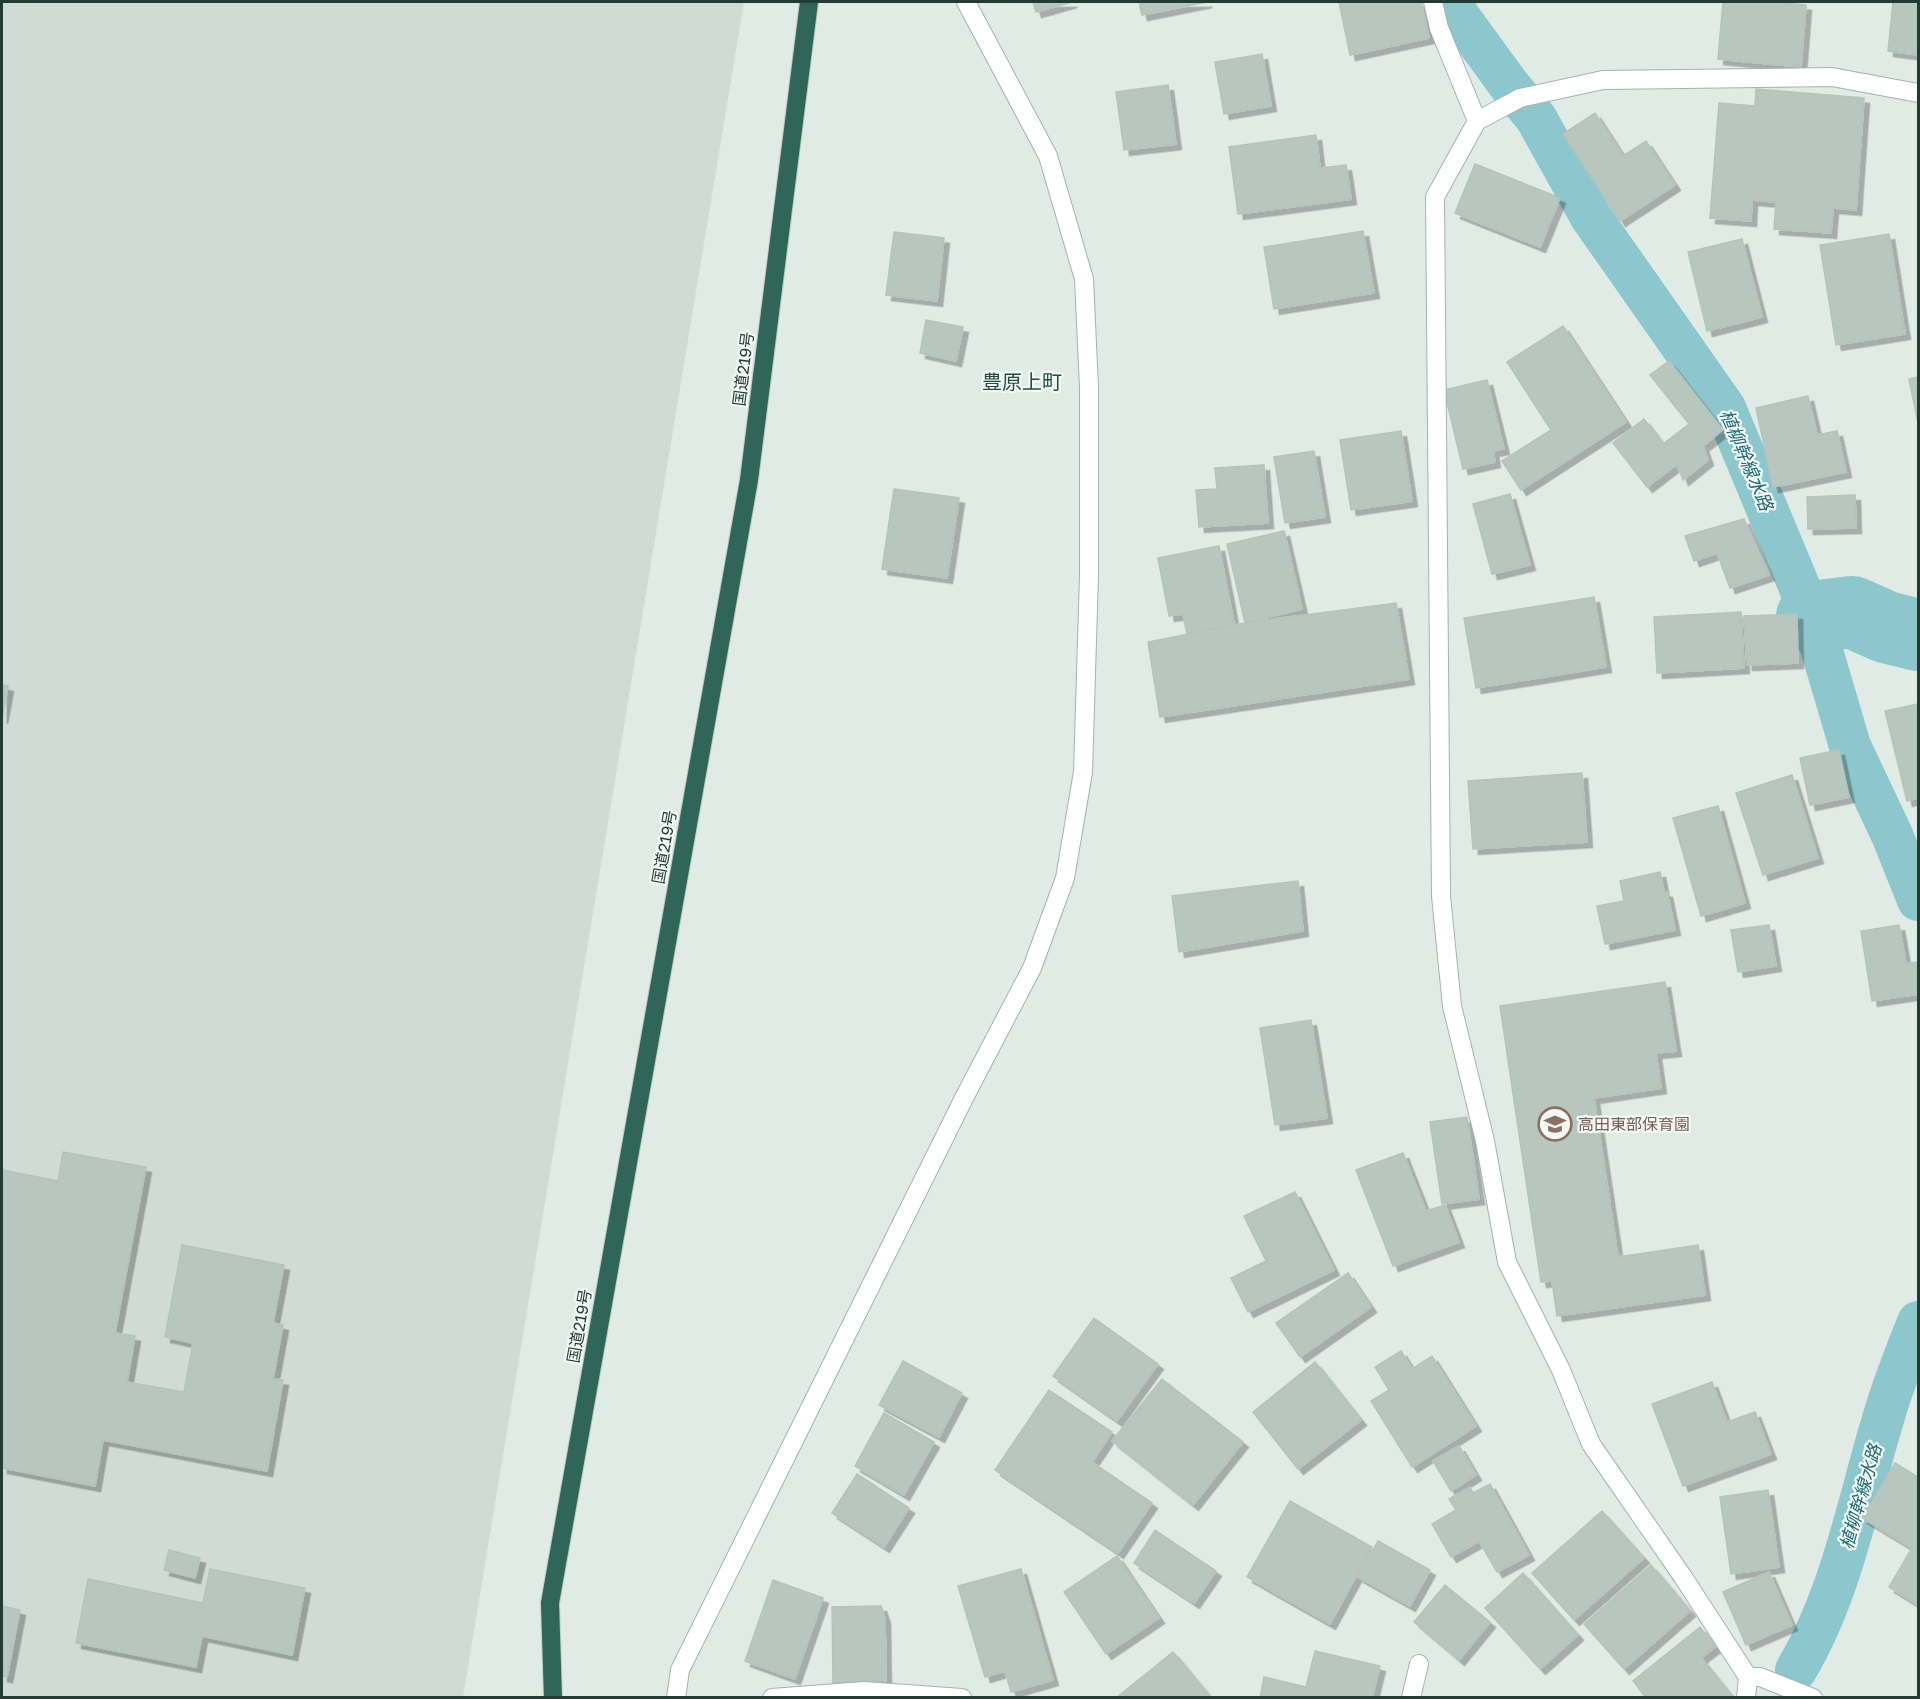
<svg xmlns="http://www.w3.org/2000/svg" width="1920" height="1699" font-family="'Golos Text','Noto Sans JP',sans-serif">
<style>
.built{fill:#d0dbd5}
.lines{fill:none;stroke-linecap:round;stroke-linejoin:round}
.canal{stroke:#8cc7ce;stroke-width:42}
.river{stroke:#8cc7ce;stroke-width:72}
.building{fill:#b7c6bf;stroke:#b4c4bd;stroke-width:1.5;filter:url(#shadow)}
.minor-casing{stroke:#a4b3ad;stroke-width:20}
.highway-casing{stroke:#c1c8c6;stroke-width:20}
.minor{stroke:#fff;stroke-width:18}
.highway{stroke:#306658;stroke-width:18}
.labels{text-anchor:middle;stroke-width:4.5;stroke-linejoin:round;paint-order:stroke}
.street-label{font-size:16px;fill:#223b33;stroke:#f2f8f4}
.education-label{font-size:16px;fill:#785e54;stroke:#f2f8f4;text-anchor:start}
.water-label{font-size:18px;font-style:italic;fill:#1f6b74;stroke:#f2f8f4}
.quarter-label{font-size:20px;fill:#1f4c3f;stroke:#f2f8f4}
</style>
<defs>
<filter id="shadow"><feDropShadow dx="5.5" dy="5.5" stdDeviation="0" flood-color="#0004"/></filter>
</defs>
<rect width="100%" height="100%" fill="#e1ebe6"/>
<polygon class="built" points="2,2 744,2 463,1697 2,1698"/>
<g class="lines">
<g class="canal">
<polyline points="1453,2 1458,15 1509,85 1536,118 1591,217 1725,408 1812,617 1850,746 1892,835 1918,900"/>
<path d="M 1796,1670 C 1842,1593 1858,1501 1884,1416 C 1893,1384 1906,1353 1918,1322"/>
</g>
<polyline class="river" points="1812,617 1852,612 1886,627 1918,635"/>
</g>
<g class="building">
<polygon points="1033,2 1072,2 1036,12"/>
<polygon points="1139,2 1207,2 1142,15"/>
<polygon points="1339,2 1421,2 1429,38 1350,55"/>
<polygon points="1723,2 1769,2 1806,5 1801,67 1718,59"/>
<polygon points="1893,2 1918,2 1918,55 1888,51"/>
<polygon points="1262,54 1271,106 1224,114 1215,62"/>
<polygon points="1168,85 1176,144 1124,150 1116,92"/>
<polygon points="1756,89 1864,98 1856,210 1833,208 1831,233 1774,229 1776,202 1752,200 1751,221 1710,218 1719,103 1755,106"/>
<polygon points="1595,113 1623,156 1646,141 1675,185 1620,221 1563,134"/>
<polygon points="1316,135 1320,168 1346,165 1351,199 1238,214 1229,147"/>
<polygon points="1475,164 1560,198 1540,247 1455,213"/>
<polygon points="1363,231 1374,293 1274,309 1264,247"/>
<polygon points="894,232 944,238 937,301 886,295"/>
<polygon points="1889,234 1905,334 1836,345 1820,245"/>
<polygon points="1742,239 1762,317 1707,331 1688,252"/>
<polygon points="926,320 963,327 956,361 920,353"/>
<polygon points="1563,326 1626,422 1521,490 1502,461 1551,430 1507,362"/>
<polygon points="1669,361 1723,430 1703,446 1708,460 1683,480 1677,464 1647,487 1613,443 1644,419 1663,444 1689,424 1650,375"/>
<polygon points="1918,377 1918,423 1909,379"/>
<polygon points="1487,380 1504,449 1493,451 1495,462 1463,469 1444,390"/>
<polygon points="1808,396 1817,435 1837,431 1846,472 1773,487 1756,408"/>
<polygon points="1401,431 1412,501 1351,510 1340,440"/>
<polygon points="1314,451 1325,517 1285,523 1274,457"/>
<polygon points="1264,465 1268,523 1199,527 1196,490 1217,489 1215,468"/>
<polygon points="894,489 959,498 947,578 882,569"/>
<polygon points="1510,494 1530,565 1492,574 1473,504"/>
<polygon points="1855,495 1856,528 1808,529 1807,497"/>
<polygon points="1744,519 1769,575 1730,588 1717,553 1694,561 1685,536"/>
<polygon points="1284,531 1302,609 1245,623 1227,544"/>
<polygon points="1219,546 1234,624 1187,634 1183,614 1169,616 1158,558"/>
<polygon points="1594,597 1606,667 1476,688 1464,618"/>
<polygon points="1396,603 1409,679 1160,717 1148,642 1245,623"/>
<polygon points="1741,612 1744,668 1657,673 1654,617"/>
<polygon points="1797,614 1798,663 1747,665 1744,616"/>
<polygon points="2,685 8,686 2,718"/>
<polygon points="1918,704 1918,798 1907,801 1885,711"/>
<polygon points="1839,750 1849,797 1810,805 1800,758"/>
<polygon points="1582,773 1587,842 1473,849 1468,781"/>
<polygon points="1792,775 1818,858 1763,875 1736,793"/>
<polygon points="1718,806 1745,903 1701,916 1673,818"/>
<polygon points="1660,872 1664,892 1667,892 1675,930 1605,944 1597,906 1624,901 1620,881"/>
<polygon points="1298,881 1303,931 1179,952 1172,896"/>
<polygon points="1769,925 1776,966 1738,972 1731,930"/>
<polygon points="1899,925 1906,964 1918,962 1918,994 1872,1001 1861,931"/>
<polygon points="1665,982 1676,1051 1656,1053 1661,1088 1594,1098 1618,1257 1698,1245 1705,1295 1557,1316 1552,1281 1541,1282 1500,1006"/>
<polygon points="1311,1020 1327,1118 1275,1125 1260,1028"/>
<polygon points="1467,1117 1479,1199 1442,1204 1430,1122"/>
<polygon points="63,1152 146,1167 115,1333 135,1336 127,1382 184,1392 193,1343 165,1337 182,1245 284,1265 273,1323 283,1325 273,1379 283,1380 267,1471 103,1440 95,1486 2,1468 2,1170 58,1181"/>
<polygon points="1403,1153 1426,1211 1445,1205 1459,1242 1393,1266 1356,1170"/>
<polygon points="1295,1192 1334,1270 1248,1312 1231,1278 1266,1261 1244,1216"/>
<polygon points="1348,1273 1371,1307 1300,1357 1276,1323"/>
<polygon points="1094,1318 1158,1364 1117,1421 1053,1376"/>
<polygon points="1401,1351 1412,1369 1432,1356 1476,1426 1412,1467 1371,1401 1389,1390 1375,1367"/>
<polygon points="903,1361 962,1393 939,1437 879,1405"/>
<polygon points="1315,1362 1361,1420 1298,1469 1253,1412"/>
<polygon points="1162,1379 1243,1442 1193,1505 1112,1441"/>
<polygon points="1712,1382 1727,1422 1755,1412 1771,1454 1683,1486 1652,1404"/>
<polygon points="1049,1390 1112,1432 1092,1462 1152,1503 1118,1553 995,1470"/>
<polygon points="884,1413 934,1442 904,1495 855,1466"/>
<polygon points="1459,1446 1476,1475 1451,1491 1433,1461"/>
<polygon points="1895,1463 1918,1477 1918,1605 1889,1587 1912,1548 1862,1518"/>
<polygon points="857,1474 909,1508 884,1547 832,1513"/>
<polygon points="1490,1484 1529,1555 1497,1572 1479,1541 1451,1557 1432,1524 1456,1510 1449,1499 1470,1487 1473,1493"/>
<polygon points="1768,1490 1779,1567 1731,1574 1720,1497"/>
<polygon points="1290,1501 1372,1547 1330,1624 1247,1577"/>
<polygon points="1602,1511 1644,1558 1574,1620 1532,1573"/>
<polygon points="1155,1530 1216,1571 1194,1603 1134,1563"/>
<polygon points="1378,1541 1430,1570 1410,1606 1358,1577"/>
<polygon points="169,1550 200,1558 195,1578 164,1570"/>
<polygon points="1117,1556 1159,1618 1106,1654 1064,1592"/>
<polygon points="1651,1565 1690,1611 1624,1669 1584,1624"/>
<polygon points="210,1569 305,1588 292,1655 202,1636 196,1667 76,1643 88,1579 203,1603"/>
<polygon points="1021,1569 1053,1680 1011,1692 1005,1671 985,1677 958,1586"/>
<polygon points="1769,1572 1792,1625 1746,1645 1723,1592"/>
<polygon points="1523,1573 1578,1635 1540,1669 1485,1608"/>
<polygon points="773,1580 823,1598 795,1679 745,1661"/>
<polygon points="1445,1585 1490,1622 1459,1660 1414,1622"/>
<polygon points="2,1606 20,1610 7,1677 2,1676"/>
<polygon points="881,1606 885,1618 886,1681 833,1683 832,1607"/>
<polygon points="1700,1627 1715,1647 1701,1658 1731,1695 1729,1698 1646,1698 1633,1681"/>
<polygon points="1315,1651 1380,1666 1372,1698 1260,1698 1264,1677 1306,1687"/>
<polygon points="1173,1652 1211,1698 1116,1698"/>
</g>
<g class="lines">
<g class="minor-casing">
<g id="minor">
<polyline points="1433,2 1439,28 1477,121"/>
<polyline points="1748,1677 1760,1677 1813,1698"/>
<polyline points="676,1698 680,1670 965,1096 1032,968 1065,878 1083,772 1089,575 1089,388 1084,279 1048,156 966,2"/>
<polyline points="772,1698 864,1691 962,1698"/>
<polyline points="1411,1698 1419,1664"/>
<polyline points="1746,1698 1748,1677 1683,1577 1591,1444 1561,1370 1507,1262 1485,1141 1452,1006 1441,896 1435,197 1477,121 1520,98 1603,80 1832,77 1918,93"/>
</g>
</g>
<g class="highway-casing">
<polyline id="highway" points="553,1698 550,1603 749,480 809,2"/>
</g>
<use href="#minor" class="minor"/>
<use href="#highway" class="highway"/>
</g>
<defs>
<g id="school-ring" transform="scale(1.725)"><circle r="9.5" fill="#f2f8f4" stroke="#8d6e63" stroke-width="1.5"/><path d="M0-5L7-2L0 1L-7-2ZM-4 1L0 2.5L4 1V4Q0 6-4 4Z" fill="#8d6e63"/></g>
</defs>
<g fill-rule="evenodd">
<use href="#school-ring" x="1555" y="1124"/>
</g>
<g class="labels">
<g class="street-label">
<text transform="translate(743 369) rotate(-83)" y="6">国道219号</text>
<text transform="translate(664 847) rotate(-80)" y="6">国道219号</text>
<text transform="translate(579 1326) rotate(-80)" y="6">国道219号</text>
</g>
<g class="education-label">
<text x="1578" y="1130">高田東部保育園</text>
</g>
<g class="water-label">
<text transform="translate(1746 460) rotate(67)" y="6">植柳幹線水路</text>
<text transform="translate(1861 1497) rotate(-74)" y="6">植柳幹線水路</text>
</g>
<g class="quarter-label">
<text x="1022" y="389">豊原上町</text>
</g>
</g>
<rect width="1920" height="1699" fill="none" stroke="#223b33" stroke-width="6"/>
</svg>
